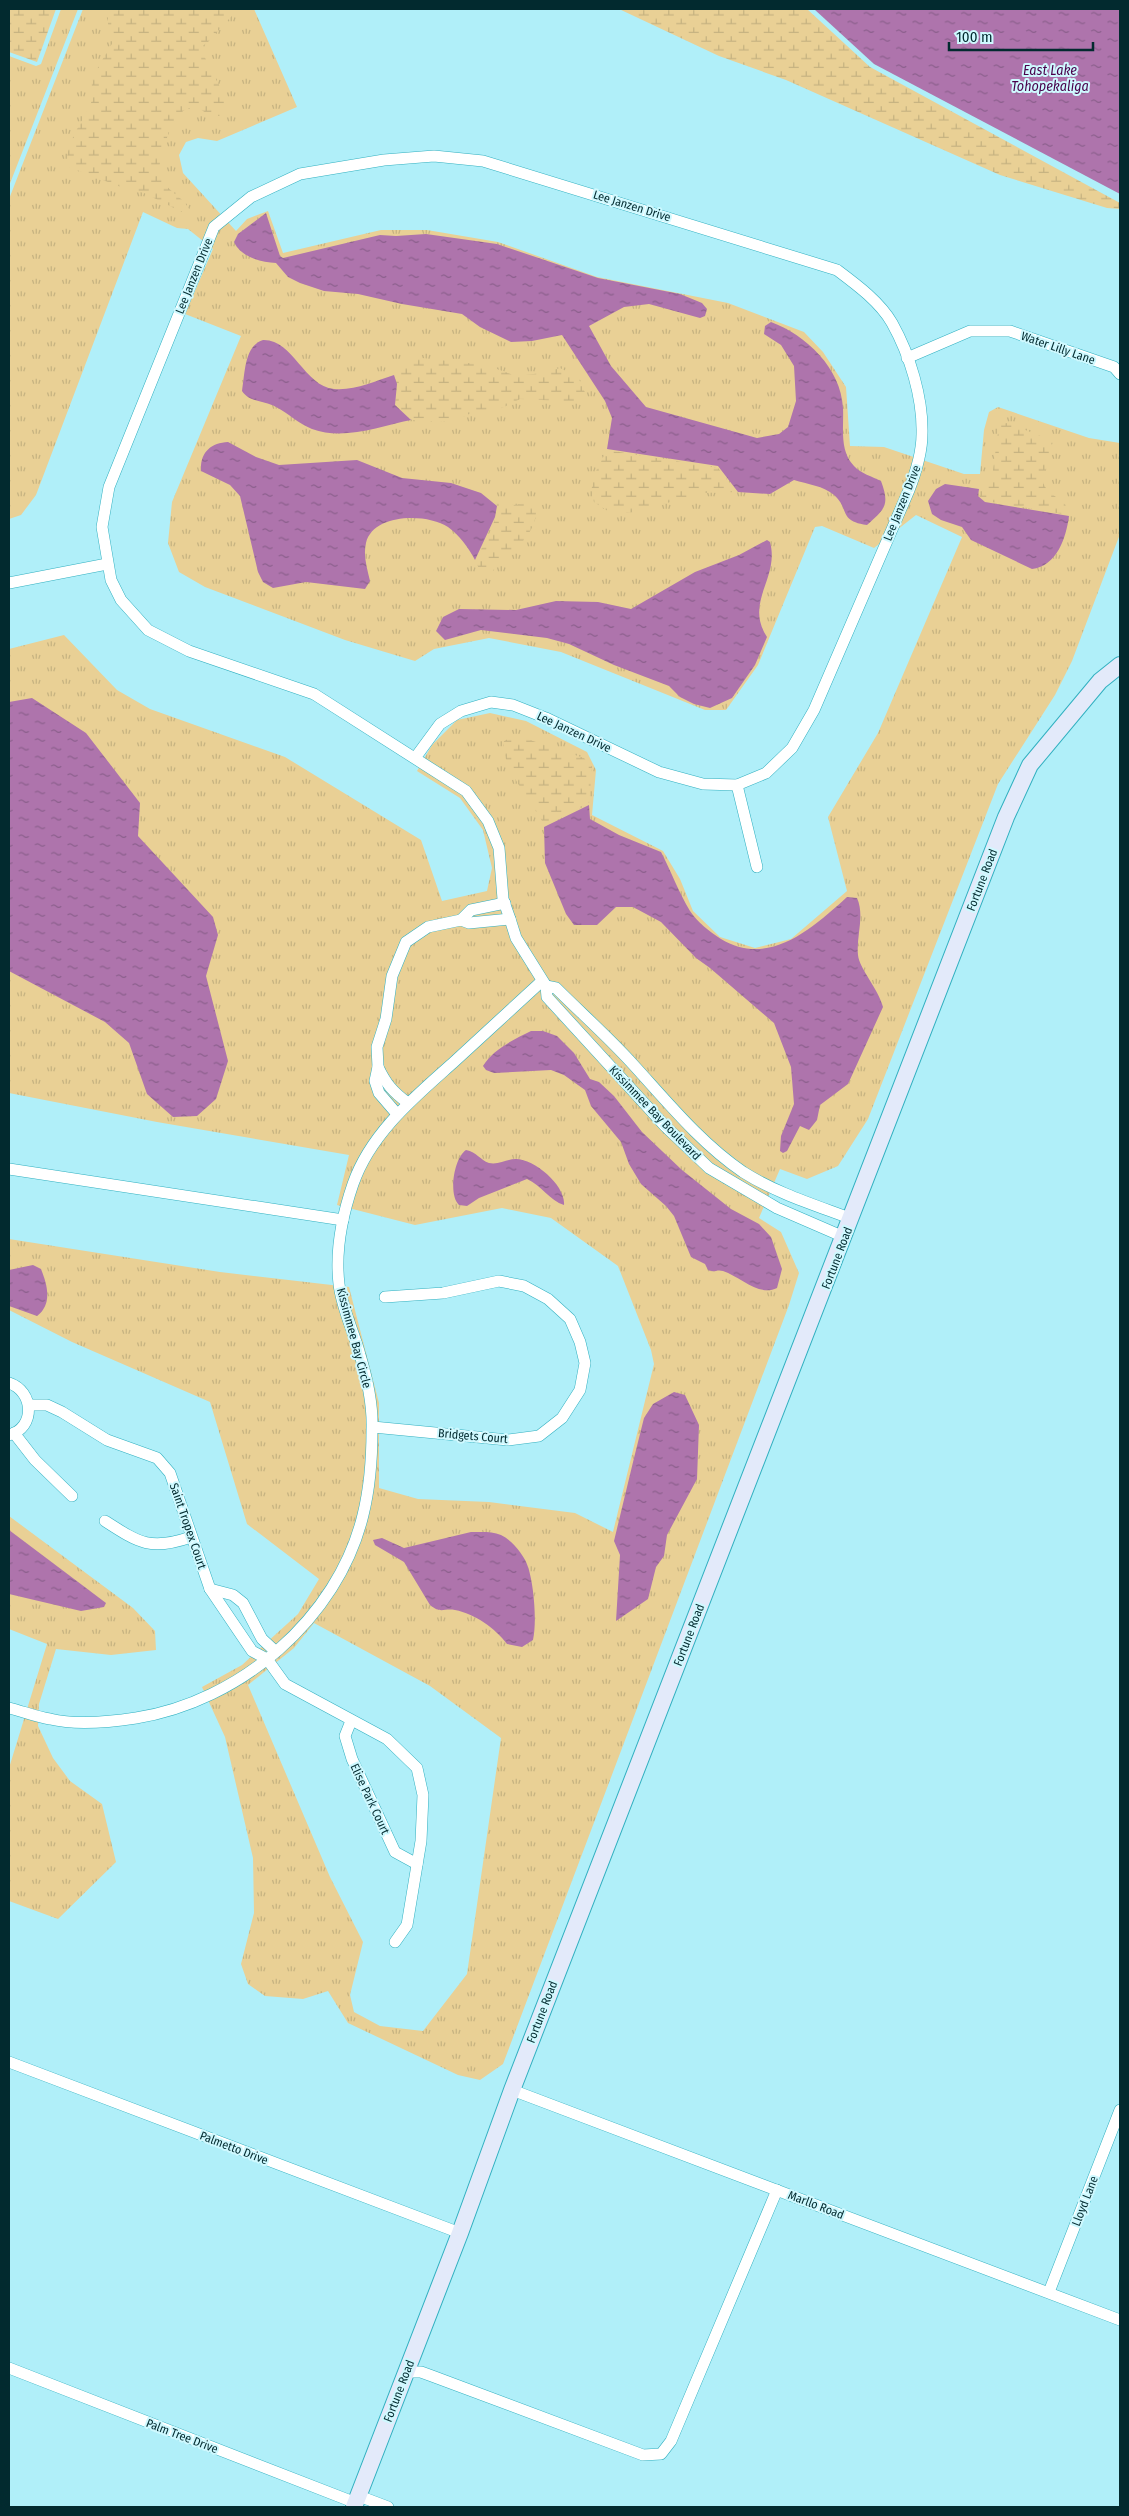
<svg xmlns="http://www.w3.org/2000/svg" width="1129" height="2516" font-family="'Fira Sans Condensed',sans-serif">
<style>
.grass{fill:url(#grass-tufts);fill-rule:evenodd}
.wetland{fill:url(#wetland-marsh)}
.water{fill:url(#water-ripples)}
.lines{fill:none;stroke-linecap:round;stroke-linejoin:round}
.street-casing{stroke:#31b0c0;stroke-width:12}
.secondary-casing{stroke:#31b0c0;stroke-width:18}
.street{stroke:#fff;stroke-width:11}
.secondary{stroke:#e3eafa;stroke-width:16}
.labels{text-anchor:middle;stroke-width:4;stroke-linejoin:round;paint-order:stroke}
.street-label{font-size:12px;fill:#022a2f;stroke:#cff9ff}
.water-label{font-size:14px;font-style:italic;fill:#49004a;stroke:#cff9ff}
</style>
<defs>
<pattern id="grass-tufts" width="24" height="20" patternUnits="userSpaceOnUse" patternTransform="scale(1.25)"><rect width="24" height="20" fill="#e9d095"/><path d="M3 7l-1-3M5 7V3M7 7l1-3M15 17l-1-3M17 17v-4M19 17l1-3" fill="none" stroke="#c6b381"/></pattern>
<pattern id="wetland-marsh" width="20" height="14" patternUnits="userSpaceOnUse" patternTransform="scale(1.25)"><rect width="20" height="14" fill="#e9d095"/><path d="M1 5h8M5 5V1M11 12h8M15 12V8" fill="none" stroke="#c6b381"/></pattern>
<pattern id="water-ripples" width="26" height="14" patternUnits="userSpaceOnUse" patternTransform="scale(1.25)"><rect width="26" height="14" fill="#ae74ac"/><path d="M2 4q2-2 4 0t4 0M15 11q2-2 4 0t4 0" fill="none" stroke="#8b5f8c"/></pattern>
</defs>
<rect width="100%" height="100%" fill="#b0eff9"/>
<g class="grass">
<polygon points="61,9 78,9 9,186 9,56 36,66 41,64"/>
<path d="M 83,9 L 254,9 L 297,107 L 217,141 L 198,138 L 186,142 L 179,155 L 183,173 L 236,231 L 247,219 L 268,211 L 283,253 L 381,230 L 427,230 L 498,242 L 597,277 L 728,303 L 804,332 L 823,352 L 846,387 L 850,446 L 884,447 L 964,474 L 980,474 L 984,430 L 989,412 L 998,407 L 1089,438 L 1120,443 L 1120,534 L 1072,661 L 1055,695 L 998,784 L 868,1119 L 838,1166 L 807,1179 L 780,1169 L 759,1218 L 781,1232 L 799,1273 L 789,1305 L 503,2064 L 480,2080 L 458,2075 L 348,2023 L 328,1991 L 303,1999 L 265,1996 L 248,1984 L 241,1964 L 254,1913 L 253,1858 L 225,1737 L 202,1687 L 242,1665 L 298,1614 L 319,1579 L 247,1524 L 210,1402 L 72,1342 L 9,1310 L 9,1239 L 220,1272 L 349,1287 L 379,1403 L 379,1488 L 418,1499 L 489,1502 L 575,1513 L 613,1532 L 654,1364 L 651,1350 L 618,1266 L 551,1218 L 502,1208 L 415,1225 L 337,1205 L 349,1155 L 157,1122 L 9,1093 L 9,649 L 64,635 L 117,690 L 150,709 L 285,757 L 421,840 L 442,901 L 487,891 L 492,868 L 483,830 L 460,798 L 417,771 L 432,745 L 457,720 L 490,713 L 526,721 L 587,752 L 596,770 L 592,815 L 663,851 L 680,879 L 693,911 L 720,937 L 755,948 L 791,939 L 847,891 L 828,817 L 878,733 L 962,537 L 916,515 L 874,548 L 822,526 L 815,527 L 758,665 L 726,710 L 705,710 L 561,652 L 489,638 L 434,649 L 415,661 L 345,640 L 205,587 L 179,572 L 168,543 L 172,502 L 241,336 L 185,314 L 213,249 L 188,229 L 177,228 L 143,212 L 36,495 L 21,515 L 9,519 L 9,199 ZM 314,1623 L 430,1686 L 501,1738 L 467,1974 L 423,2031 L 380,2026 L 354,2012 L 350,1995 L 363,1942 L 330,1877 L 248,1685 L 294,1648 Z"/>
<polygon points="9,1516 133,1608 155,1631 156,1650 111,1655 56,1649 39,1704 38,1726 53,1758 70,1781 102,1804 116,1862 58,1919 9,1901 9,1768 47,1644 9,1629"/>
</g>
<g class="wetland">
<polygon points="9,9 56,9 37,62 9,52"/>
<path d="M 124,9 L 238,9 L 208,42 L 200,48 L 225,97 L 223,116 L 211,116 L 195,106 C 191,108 184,109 181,113 C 170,125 152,167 163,182 C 172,194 185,198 191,213 L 182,212 L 144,193 L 126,189 L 69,167 C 61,146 86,119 92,100 C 94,94 91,87 92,81 C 93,75 110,46 114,41 L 108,24 L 108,16 L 115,11 Z"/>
<polygon points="619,9 807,9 870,67 1120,203 1120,209 1107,208 1000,175 786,80 719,56"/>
<polygon points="421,358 486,365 516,376 542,373 560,368 578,377 587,397 583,402 520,399 502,408 475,411 459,419 439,422 412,420 395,405 397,384 394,375 407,363"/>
<polygon points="1008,423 1053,441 1043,483 1047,490 1065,504 1069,515 986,501 979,496 980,488 989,485 992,478 999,424"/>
<path d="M 607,450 L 718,468 L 737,492 L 701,493 L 640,511 L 620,514 L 606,510 L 594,502 C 587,481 598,468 607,450 Z"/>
<path d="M 496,502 C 501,503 508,505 513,505 C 528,504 522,500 536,511 C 536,536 509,554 493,571 L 480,571 L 475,560 C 482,549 502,514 496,502 Z"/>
<path d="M 510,738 L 524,738 L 584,758 L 592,768 L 589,804 L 545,826 C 534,805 499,764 504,741 Z"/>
</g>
<g class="water">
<polygon points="814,9 1120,9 1120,194 874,64"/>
<path d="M 266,213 L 280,256 L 283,258 L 380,235 L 396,236 L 426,234 L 497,244 L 598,278 L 680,294 L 702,303 L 707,309 L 705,316 L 700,318 L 649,304 L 624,307 L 589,326 L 611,366 L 646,407 L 757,438 L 779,434 L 788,427 L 796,401 L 794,366 L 781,345 L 764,334 L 765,326 L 771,322 C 806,335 841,368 843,408 C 844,427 839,451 854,466 C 860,473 873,477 881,481 C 890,505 885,509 867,525 C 838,521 850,509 834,495 C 824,486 807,484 794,480 L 770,494 L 738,492 L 718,466 L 607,449 L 612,418 L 605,401 L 562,335 L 532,341 L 511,342 L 480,327 L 462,314 L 402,304 L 358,294 L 324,291 L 300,283 L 288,277 L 276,263 C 260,262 241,257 234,242 L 238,234 Z"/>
<path d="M 263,340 C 293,339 304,386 334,389 C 354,391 375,381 394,375 L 397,384 L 395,405 L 411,420 C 380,426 344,441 312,429 C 299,424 288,413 276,407 C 264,400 250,403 242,391 C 245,374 244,346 263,340 Z"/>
<path d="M 228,442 L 256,457 L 279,465 L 357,460 L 402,478 L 451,483 L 481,493 L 497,506 L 495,517 L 475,560 C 469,548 459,535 448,527 C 427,513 373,513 366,543 C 363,556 367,568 370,581 L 365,589 L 306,582 L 273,588 L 263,582 L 258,572 L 240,496 L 230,485 L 201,471 C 200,452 211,443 228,442 Z"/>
<path d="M 945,484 L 979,489 L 978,496 L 985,502 L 1069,516 C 1066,538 1057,566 1032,569 L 971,540 L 962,527 L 941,520 L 932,514 L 928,501 L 936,489 Z"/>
<path d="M 767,540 L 770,542 C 780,578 744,602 767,637 L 755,665 L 732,698 L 710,708 L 694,704 L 680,697 L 669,686 L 614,665 L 569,644 L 547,638 L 481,630 L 445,640 L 436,631 L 443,617 L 459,609 L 516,610 L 556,601 L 598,602 L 631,609 L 695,572 L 739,555 Z"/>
<polygon points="32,698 86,733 140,803 138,836 213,917 218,935 206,976 228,1061 216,1099 197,1116 173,1117 147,1094 129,1043 105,1022 9,971 9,702"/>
<path d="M 589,805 L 590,819 L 619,835 L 661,852 C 671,871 679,893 690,911 C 698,923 709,931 721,939 C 769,968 813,928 847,897 L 857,898 C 865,916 856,936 858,955 C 859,968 879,990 883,1007 L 848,1084 L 820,1105 L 817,1120 L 809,1130 L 800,1126 L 787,1151 L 783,1153 L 780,1151 L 781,1136 L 794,1104 L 791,1067 L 774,1023 L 710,968 L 696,958 L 661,922 L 633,907 L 616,907 L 597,925 L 574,925 L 566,914 L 545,863 L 544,827 Z"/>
<path d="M 531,1031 L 543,1031 L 557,1036 L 574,1053 L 590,1079 L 599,1082 L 614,1096 L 642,1132 L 682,1170 L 731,1209 L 759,1224 L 771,1237 L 782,1269 L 777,1288 C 759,1297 741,1277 723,1271 C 717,1269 714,1273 708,1270 L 705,1264 L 691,1257 L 674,1216 L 666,1206 L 641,1184 L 629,1164 L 621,1142 L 591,1106 L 585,1090 L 564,1075 L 551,1070 L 494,1073 L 486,1070 L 483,1066 C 493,1049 515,1039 531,1031 Z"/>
<path d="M 466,1150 C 477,1152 480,1160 489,1163 C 499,1165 507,1159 516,1159 C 535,1159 566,1186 564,1205 C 550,1201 541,1185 527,1179 L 479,1198 L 467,1206 L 459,1205 C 448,1195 454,1158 466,1150 Z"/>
<path d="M 33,1265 L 41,1269 C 47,1284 53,1304 37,1316 L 9,1306 L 9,1270 Z"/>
<polygon points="674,1392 685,1395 699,1425 697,1479 667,1535 664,1556 656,1567 648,1599 616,1621 620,1555 614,1541 634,1458 644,1418 653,1404"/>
<polygon points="9,1530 106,1603 104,1607 81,1611 9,1594"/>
<path d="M 471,1532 C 481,1532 492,1531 501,1535 C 512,1540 525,1556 528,1567 C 534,1585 537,1622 533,1640 L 522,1647 L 507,1644 C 495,1628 475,1614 455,1610 C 443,1608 441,1614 430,1605 L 404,1562 L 375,1545 L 373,1540 L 382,1538 L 404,1548 Z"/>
</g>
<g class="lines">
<g class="street-casing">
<g id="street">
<polyline points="907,358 970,331 1010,331 1114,367 1120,374"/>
<polyline points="9,583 107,564"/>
<path d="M 415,758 L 440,724 L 461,711 L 491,702 L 513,705 L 546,718 L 659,772 L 703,784 L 737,785 L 766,773 L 792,748 L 814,710 L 909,490 C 916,472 922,454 922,434 C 923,398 910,355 892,323 C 880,302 857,285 837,270 L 483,161 L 434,156 L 384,160 L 300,174 L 251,197 L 214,227 L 109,487 L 102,527 L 111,580 L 121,600 L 148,630 L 189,651 L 314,694 L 466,791 L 488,821 L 499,848 L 503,899 L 510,919 L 516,938 L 546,986 L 547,997 L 665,1126 L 709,1168 L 777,1208 L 844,1237"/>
<polyline points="737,785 757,867"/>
<polyline points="461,920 471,910 505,903"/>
<path d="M 546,986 L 556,988 C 580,1012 606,1035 629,1060 C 665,1099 699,1142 743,1172 C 776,1193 815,1205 852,1219"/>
<path d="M 378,1067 C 386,1084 393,1092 408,1103"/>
<polyline points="397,1114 379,1093 375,1081 378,1067 377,1047 386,1019 392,976 406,942 428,927 461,920 469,923 510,919"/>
<polyline points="9,1169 343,1220"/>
<path d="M 9,1383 C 34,1391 36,1428 9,1435"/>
<polyline points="29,1405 47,1405 62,1412 107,1440 157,1458 170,1473 210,1589 252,1651 267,1659 285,1684 387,1739 417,1768 423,1795 421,1841 407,1925 395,1942"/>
<polyline points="373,1427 508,1440 539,1436 562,1418 580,1390 585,1363 580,1342 570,1319 548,1299 524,1286 499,1281 443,1293 385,1297"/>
<polyline points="14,1433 35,1460 72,1496"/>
<path d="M 105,1521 C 139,1543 151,1551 191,1537"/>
<polyline points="210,1589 233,1595 243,1603 262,1639 275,1651"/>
<path d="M 9,1708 C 22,1711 36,1717 50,1719 C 75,1725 110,1722 136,1718 C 239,1702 338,1619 363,1515 C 370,1487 372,1458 372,1430 C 373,1406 367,1378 360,1355 C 354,1332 342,1309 339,1284 C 335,1250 342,1216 353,1184 C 371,1132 416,1096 455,1061 C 484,1034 513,1008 542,981"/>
<polyline points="351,1721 345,1736 352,1759 395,1852 417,1864"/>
<polyline points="9,2062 460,2233"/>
<polyline points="512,2090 1120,2320"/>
<polyline points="1049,2292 1120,2110"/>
<polyline points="9,2368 356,2503"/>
<polyline points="406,2372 421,2372 432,2376 643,2455 661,2454 671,2441 777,2190"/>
<polyline points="359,2496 388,2507"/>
</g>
</g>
<g class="secondary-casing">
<polyline id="secondary" points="354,2507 460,2233 512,2090 1006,817 1030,765 1100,681 1120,665"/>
</g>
<use href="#street" class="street"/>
<use href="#secondary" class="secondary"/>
</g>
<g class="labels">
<g class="street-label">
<text transform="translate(632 206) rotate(17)" y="4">Lee Janzen Drive</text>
<text transform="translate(194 276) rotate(-68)" y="4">Lee Janzen Drive</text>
<text transform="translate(1058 348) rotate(19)" y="4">Water Lilly Lane</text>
<text transform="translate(902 503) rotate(-68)" y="4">Lee Janzen Drive</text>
<text transform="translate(574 732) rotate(25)" y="4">Lee Janzen Drive</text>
<text transform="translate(982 880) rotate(-69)" y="4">Fortune Road</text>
<text transform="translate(655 1113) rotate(46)" y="4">Kissimmee Bay Boulevard</text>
<text transform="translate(837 1258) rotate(-69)" y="4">Fortune Road</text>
<text transform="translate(354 1338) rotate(75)" y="4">Kissimmee Bay Circle</text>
<text transform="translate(473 1436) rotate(5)" y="4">Bridgets Court</text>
<text transform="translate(188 1526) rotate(71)" y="4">Saint Tropex Court</text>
<text transform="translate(689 1635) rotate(-69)" y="4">Fortune Road</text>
<text transform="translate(370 1799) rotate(65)" y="4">Elise Park Court</text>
<text transform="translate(542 2012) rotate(-69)" y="4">Fortune Road</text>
<text transform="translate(234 2148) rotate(21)" y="4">Palmetto Drive</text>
<text transform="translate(1085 2201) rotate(-69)" y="4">Lloyd Lane</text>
<text transform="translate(816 2205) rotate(21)" y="4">Marllo Road</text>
<text transform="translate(399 2391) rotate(-69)" y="4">Fortune Road</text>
<text transform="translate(182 2436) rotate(21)" y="4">Palm Tree Drive</text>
</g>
<g class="water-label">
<text x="1050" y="75">East Lake<tspan x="1050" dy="16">Tohopekaliga</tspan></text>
</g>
</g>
<rect width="1129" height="2516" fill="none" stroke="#022a2f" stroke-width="20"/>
<path d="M949 42v8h144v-8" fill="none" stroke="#022a2f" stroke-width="2.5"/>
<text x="956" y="42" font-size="15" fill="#022a2f" stroke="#cff9ff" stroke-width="4" paint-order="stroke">100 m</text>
</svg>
